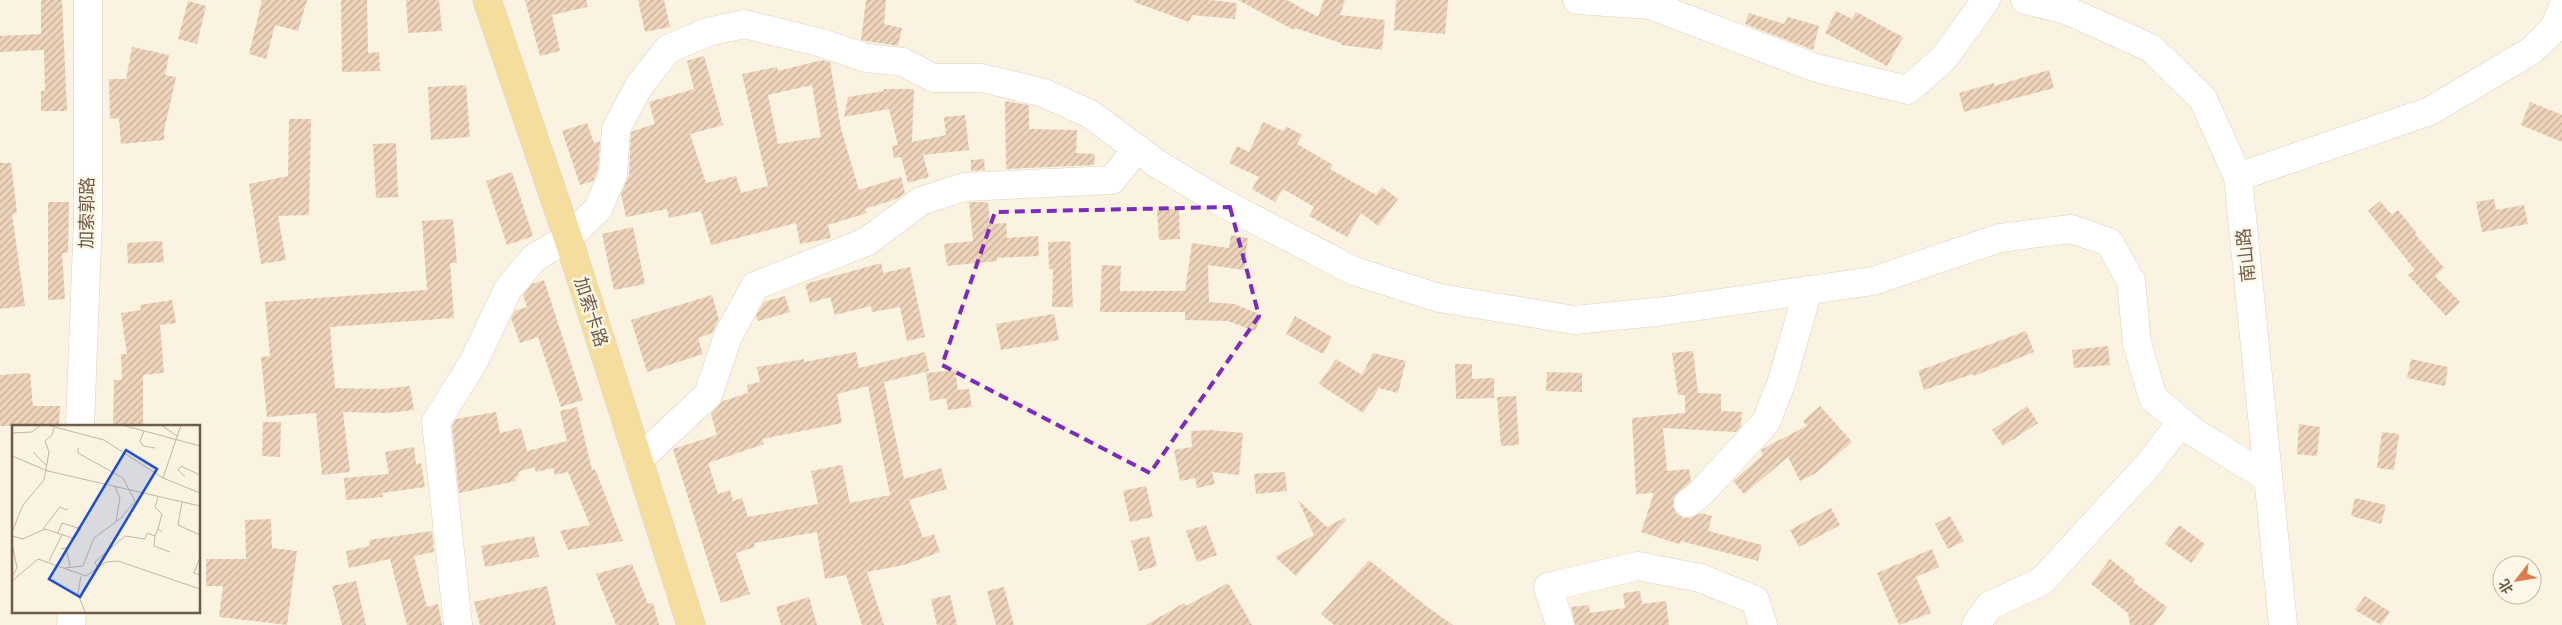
<svg xmlns="http://www.w3.org/2000/svg" width="2562" height="625" font-family="Figtree,'Noto Sans SC',sans-serif">
<style>
.building{fill:url(#building-hatch);fill-rule:evenodd}
.lines{fill:none;stroke-linecap:round;stroke-linejoin:round}
.minor-casing{stroke:#ded0be;stroke-width:29}
.major-casing{stroke:#dad4d0;stroke-width:29}
.minor{stroke:#fff;stroke-width:28}
.major{stroke:#f5dd9d;stroke-width:28}
.marked{fill:none;stroke:#7b2cbf;stroke-width:4;stroke-dasharray:10 6;stroke-linejoin:round}
.labels{text-anchor:middle;stroke-width:5;stroke-linejoin:round;paint-order:stroke}
.street-label{font-size:18px;fill:#6f5b4a;stroke:#fef7e7}
.inset-road{fill:none;stroke:#c2b6a5;stroke-width:1}
.view{fill:#1d4ed8;fill-opacity:0.15;stroke:#1d4ed8;stroke-width:2.5}
.inset-edge{fill:none;stroke:#6f5b4a;stroke-width:2.5}
</style>
<defs>
<pattern id="building-hatch" width="6" height="6" patternUnits="userSpaceOnUse" patternTransform="scale(1.25)"><rect width="6" height="6" fill="#eed4bb"/><path d="M-1 1l2-2M0 6l6-6M5 7l2-2" fill="none" stroke="#c5af9a"/></pattern>
</defs>
<rect width="100%" height="100%" fill="#faf3e1"/>
<g class="building">
<polygon points="41,0 62,0 67,111 41,111 41,91 45,91 44,50 0,52 0,36 41,34"/>
<polygon points="262,0 307,0 298,31 275,25 266,59 249,54"/>
<polygon points="341,0 367,0 368,53 379,52 380,71 342,72"/>
<polygon points="406,0 439,0 442,31 408,33"/>
<polygon points="525,0 587,0 587,7 552,15 560,51 540,56"/>
<polygon points="638,0 664,0 670,27 645,32"/>
<polygon points="866,0 886,0 884,24 902,28 898,46 861,40"/>
<polygon points="1134,0 1210,0 1237,3 1235,19 1192,15 1189,22 1134,2"/>
<polygon points="1238,0 1287,0 1318,17 1324,0 1345,0 1340,15 1385,20 1382,50 1341,45 1341,43 1295,28 1294,30"/>
<polygon points="1396,0 1448,0 1445,34 1394,30"/>
<polygon points="188,1 206,6 197,44 178,39"/>
<polygon points="1836,11 1852,19 1856,12 1903,37 1887,66 1825,33"/>
<polygon points="1749,13 1784,24 1788,17 1819,26 1813,50 1745,24"/>
<polygon points="132,47 169,55 165,75 176,77 164,131 164,140 121,144 119,118 110,119 109,79 126,79"/>
<path d="M 704,56 L 723,125 L 690,134 L 706,183 L 736,176 L 741,193 L 768,186 L 742,74 L 777,67 L 778,71 L 822,60 L 830,62 L 841,129 L 859,190 L 901,177 L 905,193 L 899,198 L 865,209 L 867,213 L 828,225 L 831,238 L 800,244 L 796,223 L 711,245 L 701,211 L 669,218 L 667,209 L 626,217 L 621,194 L 629,175 L 631,133 L 633,131 L 655,124 L 649,102 L 694,89 L 687,61 ZM 812,85 L 821,137 L 778,144 L 768,95 Z"/>
<polygon points="2049,70 2054,88 1964,112 1959,93 1994,83 1994,86"/>
<polygon points="466,85 470,137 431,140 428,87"/>
<polygon points="884,89 914,89 912,142 946,135 944,117 965,115 969,150 923,155 929,177 908,183 901,157 894,158 892,146 898,145 889,109 844,117 848,97 884,91"/>
<polygon points="1005,101 1029,105 1029,129 1077,130 1076,153 1095,154 1094,165 1006,169"/>
<polygon points="2530,102 2562,115 2562,142 2521,125"/>
<polygon points="289,119 311,119 309,215 278,216 286,260 261,264 249,184 288,176"/>
<polygon points="1263,122 1283,131 1286,126 1302,135 1297,144 1333,165 1330,169 1376,195 1382,187 1398,199 1378,226 1361,213 1347,237 1309,216 1314,207 1283,189 1275,202 1252,189 1259,177 1229,163 1237,146 1249,152"/>
<polygon points="587,123 594,143 600,141 598,170 593,181 580,185 562,131"/>
<polygon points="396,143 398,197 376,198 373,144"/>
<polygon points="984,159 985,170 971,171 971,160"/>
<polygon points="0,163 11,163 17,213 12,214 25,306 0,309"/>
<polygon points="512,172 533,236 507,245 486,181"/>
<polygon points="2494,199 2496,210 2524,205 2528,224 2482,232 2476,202"/>
<polygon points="2380,201 2392,215 2398,210 2416,232 2415,234 2444,268 2435,276 2460,302 2446,316 2408,275 2415,270 2368,211"/>
<polygon points="48,202 69,202 68,253 62,253 65,299 48,300"/>
<polygon points="969,202 988,202 990,224 1006,223 1007,238 1038,236 1039,256 997,258 997,261 947,266 944,244 973,241"/>
<polygon points="1179,209 1180,239 1159,240 1157,210"/>
<polygon points="453,219 457,263 450,263 454,318 330,327 335,388 383,389 410,386 414,410 386,413 343,412 350,472 322,475 316,413 267,417 261,357 270,356 265,302 427,290 422,221"/>
<polygon points="633,227 645,284 614,290 602,234"/>
<polygon points="1231,235 1248,238 1244,270 1208,265 1209,302 1234,304 1262,315 1255,331 1228,321 1185,320 1185,312 1100,312 1102,265 1121,266 1120,291 1185,291 1192,243 1229,248"/>
<polygon points="162,241 164,262 128,264 127,243"/>
<polygon points="1070,241 1073,307 1052,307 1053,269 1049,269 1048,242"/>
<polygon points="881,263 883,273 910,267 925,337 907,341 900,307 872,312 871,306 835,315 830,297 810,303 805,284"/>
<polygon points="544,280 583,400 561,407 538,337 520,343 511,318 515,311 527,307 523,295 532,284"/>
<polygon points="712,295 719,319 712,333 698,338 703,354 647,372 631,320"/>
<polygon points="785,296 790,312 758,321 756,316 764,302"/>
<polygon points="172,300 176,323 160,325 164,373 143,375 143,426 113,426 114,380 122,380 121,354 127,354 121,313 141,310 140,305"/>
<polygon points="1054,314 1059,340 1001,350 996,324"/>
<polygon points="1295,316 1332,337 1323,354 1286,334"/>
<polygon points="2026,331 2034,352 1974,376 1973,374 1924,390 1918,371"/>
<polygon points="2108,346 2110,365 2074,368 2072,350"/>
<polygon points="1693,351 1698,393 1721,394 1721,411 1742,412 1741,426 1736,432 1663,428 1667,471 1689,469 1691,481 1674,497 1673,506 1676,513 1683,518 1691,518 1701,513 1712,516 1708,531 1762,545 1758,561 1681,541 1679,544 1641,532 1654,493 1636,494 1632,418 1685,413 1685,395 1678,395 1672,353"/>
<path d="M 856,352 L 859,368 L 925,352 L 929,371 L 884,382 L 904,479 L 941,468 L 947,489 L 909,500 L 923,538 L 934,534 L 940,552 L 904,565 L 867,572 L 884,625 L 862,625 L 846,575 L 825,579 L 817,532 L 754,543 L 755,547 L 736,553 L 750,594 L 721,603 L 673,449 L 717,435 L 711,414 L 723,401 L 748,393 L 747,385 L 760,382 L 757,367 L 804,359 L 804,362 ZM 868,386 L 890,495 L 850,503 L 842,465 L 811,471 L 818,504 L 748,517 L 742,498 L 733,501 L 730,490 L 718,494 L 708,463 L 764,444 L 762,439 L 842,423 L 837,394 Z"/>
<polygon points="1373,353 1406,361 1398,393 1379,388 1363,413 1319,384 1336,359 1362,375"/>
<polygon points="2411,359 2448,367 2445,386 2407,378"/>
<polygon points="1455,364 1472,364 1472,379 1494,378 1494,398 1456,399"/>
<polygon points="955,370 958,390 969,389 972,407 948,410 946,398 930,401 926,373"/>
<polygon points="1547,372 1582,373 1582,392 1546,391"/>
<polygon points="30,373 33,406 60,406 59,426 0,426 0,375"/>
<polygon points="1516,396 1519,445 1501,446 1497,397"/>
<polygon points="1820,406 1852,442 1816,473 1800,481 1788,457 1744,494 1733,481 1763,455 1761,450 1764,448 1807,426 1803,421"/>
<polygon points="2027,406 2038,423 2003,446 1992,430"/>
<polygon points="577,407 592,470 595,469 623,541 568,550 560,531 590,525 568,472 555,475 553,468 536,472 534,467 518,472 519,476 515,477 516,481 459,493 452,426 456,419 496,412 500,433 521,428 527,451 567,441 560,411"/>
<polygon points="263,422 281,422 280,457 262,456"/>
<polygon points="2299,424 2320,427 2317,456 2297,454"/>
<polygon points="1210,430 1243,433 1239,475 1212,472 1215,484 1197,488 1195,478 1180,481 1174,450 1192,447 1191,431"/>
<polygon points="2382,432 2399,434 2394,470 2377,468"/>
<polygon points="414,447 416,464 421,463 425,487 382,493 383,497 346,500 344,478 389,474 385,452"/>
<polygon points="1285,472 1287,491 1256,494 1254,474"/>
<polygon points="1146,486 1153,517 1130,522 1123,491"/>
<polygon points="2355,498 2386,505 2381,524 2351,516"/>
<polygon points="1298,500 1327,527 1344,518 1346,520 1296,576 1275,557 1314,535"/>
<polygon points="1831,508 1840,525 1799,547 1790,530"/>
<polygon points="1950,516 1964,541 1948,549 1935,524"/>
<polygon points="271,519 272,548 297,551 287,625 219,617 223,586 206,586 206,559 246,559 245,520"/>
<polygon points="1206,525 1217,555 1197,562 1186,531"/>
<polygon points="2179,525 2205,544 2191,563 2165,544"/>
<polygon points="432,531 434,552 414,556 427,607 438,604 442,625 407,625 390,559 349,568 346,551 370,546 369,540"/>
<polygon points="534,536 539,557 485,567 481,546"/>
<polygon points="1149,536 1157,566 1139,571 1131,541"/>
<polygon points="1932,549 1939,567 1916,577 1931,613 1899,625 1877,573"/>
<polygon points="2110,559 2135,579 2133,582 2167,607 2154,625 2130,625 2128,613 2091,584"/>
<polygon points="1369,560 1426,606 1453,625 1334,625 1321,614"/>
<polygon points="632,564 648,604 653,603 659,625 616,625 596,574"/>
<polygon points="356,581 366,625 342,625 332,586"/>
<polygon points="1228,583 1252,625 1146,625 1184,603 1186,606"/>
<polygon points="547,586 556,625 480,625 474,602"/>
<polygon points="1004,587 1014,625 996,625 987,591"/>
<polygon points="1640,591 1642,604 1666,601 1669,625 1575,625 1571,607 1589,605 1590,613 1625,608 1623,593"/>
<polygon points="950,595 957,625 937,625 931,599"/>
<polygon points="2365,596 2390,612 2381,625 2355,610"/>
<polygon points="809,597 817,625 781,625 776,607"/>
</g>
<g class="lines">
<g class="minor-casing">
<g id="minor">
<polyline points="1577,0 1650,5 1816,68 1908,90 1944,58 1986,0"/>
<polyline points="2025,0 2066,10 2151,48 2203,99 2238,177 2283,625"/>
<polyline points="2238,177 2430,111 2531,51 2554,29 2562,9"/>
<polyline points="80,426 88,217 88,0"/>
<polyline points="638,460 708,395 728,336 755,286 866,242 921,201 964,187 1112,180 1137,148"/>
<polyline points="1688,503 1701,493 1766,422 1782,381 1808,290"/>
<polyline points="71,625 72,611"/>
<polyline points="458,625 436,422 474,361 508,289 534,258 568,238 598,209 613,174 616,129 639,86 668,49 708,32 744,24 822,43 866,58 903,62 933,78 982,78 1044,93 1090,114 1156,163 1221,202 1354,271 1439,298 1574,320 1665,311 1873,281 2000,238 2071,229 2109,242 2131,281 2137,343 2153,398 2192,431 2268,478"/>
<polyline points="1560,625 1548,587 1638,566 1700,578 1755,600 1763,625"/>
<polyline points="1976,625 1989,606 2042,581 2149,464 2181,422"/>
</g>
</g>
<g class="major-casing">
<polyline id="major" points="487,0 568,238 691,625"/>
</g>
<use href="#minor" class="minor"/>
<use href="#major" class="major"/>
</g>
<path class="marked" d="M 1230,207 L 1259,316 L 1150,473 L 942,365 L 995,212 Z"/>
<g class="labels">
<g class="street-label">
<text transform="translate(87 213) rotate(-89)" y="6">加索郭路</text>
<text transform="translate(2246 255) rotate(-96)" y="6">南山路</text>
<text transform="translate(591 312) rotate(72)" y="6">加索卡路</text>
</g>
</g>
<g transform="translate(12 425)">
<rect width="188" height="188" fill="#faf3e1"/>
<path class="inset-road" d="M 35,0 L 92,15 L 151,53 L 188,68M 110,0 L 188,21M 149,0 L 165,11M 132,6 L 128,16 L 131,21 L 143,23M 0,8 L 20,7 L 29,0M 21,27 L 35,41M 0,31 L 36,46 L 188,81M 173,52 L 166,45 L 169,41 L 188,50M 151,53 L 169,0M 103,62 L 108,73 L 104,96M 146,72 L 143,82 L 150,89 L 146,104 L 150,107M 170,77 L 166,100 L 188,110M 31,104 L 48,82 L 54,85 L 56,83M 0,107 L 11,80 L 32,55 L 37,27 L 33,16 L 40,10 L 42,3M 0,111 L 11,114 L 33,104 L 54,111 L 62,114 L 69,104 L 50,98 L 46,108M 143,111 L 142,121 L 158,127M 0,118 L 5,143 L 0,152M 49,124 L 54,123 L 58,141M 188,132 L 182,148 L 188,150M 37,136 L 50,110M 53,143 L 71,141 L 82,113 L 109,93 L 123,76 L 111,53 L 66,28 L 66,23M 86,144 L 83,137 L 113,111 L 133,114 L 135,108 L 143,111 L 146,104M 69,151 L 66,169 L 73,187M 0,156 L 26,134 L 74,151 L 94,137 L 106,136 L 188,164"/>
<path class="view" d="M 114,25 L 145,44 L 68,172 L 37,154 Z"/>
<rect width="188" height="188" class="inset-edge"/>
</g>
<g transform="translate(2517 580) rotate(239)"><circle r="24" fill="#fef7e7" stroke="#c5b9a8"/>
<path d="M0-4L9 19L0 12L-9 19Z" fill="#dd7b4e"/>
<text y="-8" font-size="14" font-weight="bold" text-anchor="middle" fill="#6f5b4a">北</text>
</g>
</svg>
